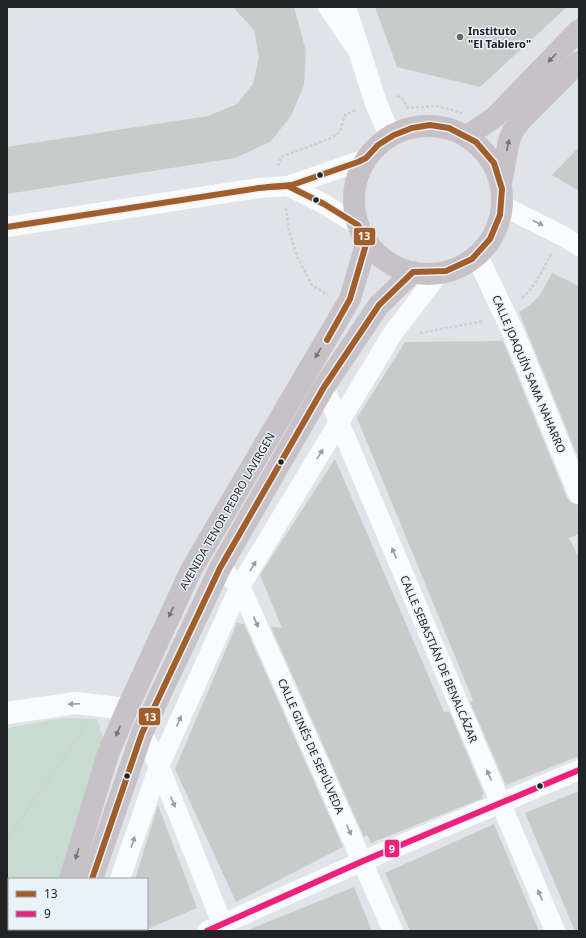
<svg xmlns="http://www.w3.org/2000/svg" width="586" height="938" font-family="'Noto Sans',sans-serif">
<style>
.green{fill:#c7dbd1}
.building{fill:#c9caca}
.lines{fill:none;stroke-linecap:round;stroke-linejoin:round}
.path{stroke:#ced0d1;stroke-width:2.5;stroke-dasharray:3 2;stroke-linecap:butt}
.minor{stroke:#fafbfc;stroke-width:20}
.tertiary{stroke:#fafbfc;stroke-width:22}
.primary{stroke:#c6c2c8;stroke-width:22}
.bus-1-casing{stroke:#e9f1f9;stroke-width:9}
.bus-2-casing{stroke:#e9f1f9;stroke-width:9}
.bus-1{stroke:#a25e2a;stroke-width:6}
.bus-2{stroke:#ed207b;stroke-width:6}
.oneway{fill:#747378}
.oneway2{fill:#989a9c}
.poi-dot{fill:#64676b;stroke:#e9f1f9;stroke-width:1.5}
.bus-dot{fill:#212427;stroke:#e9f1f9;stroke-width:1.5}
.labels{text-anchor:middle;stroke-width:3;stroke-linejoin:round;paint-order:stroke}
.poi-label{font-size:11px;font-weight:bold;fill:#212427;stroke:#e9f1f9;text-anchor:start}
.street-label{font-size:11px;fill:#212427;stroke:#e9f1f9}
.line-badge{stroke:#e9f1f9;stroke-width:1.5}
.badge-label{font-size:11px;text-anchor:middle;font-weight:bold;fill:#fff}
</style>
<rect width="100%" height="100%" fill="#e0e4e8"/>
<polygon class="green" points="64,718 97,719 103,737 59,879 9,879 9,929 43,929 42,931 7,931 7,728"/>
<g class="building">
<polygon points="233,7 294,7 306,51 304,85 291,116 270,142 235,158 7,194 7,147 208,116 237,104 253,84 259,57 254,30"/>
<polygon points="375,7 567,7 480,87 397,67"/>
<polygon points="579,147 579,191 552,175"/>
<polygon points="552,273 579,286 579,460 519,312 530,305 540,295"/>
<polygon points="503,341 567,498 572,503 579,505 579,534 569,538 579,558 579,756 506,785 470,702 473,700 357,418 405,342"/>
<polygon points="335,459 444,712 449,711 484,794 482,795 483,798 371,843 367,835 364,837 271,627 282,628 260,575"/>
<polygon points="237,623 244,624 343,847 236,902 175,769"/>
<polygon points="579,791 579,931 575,931 525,813"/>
<polygon points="158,805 197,908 147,929 147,879 135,879"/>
<polygon points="494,824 539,931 410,931 385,873"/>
<polygon points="354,887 372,931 248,931 248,930"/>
</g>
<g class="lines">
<g class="path">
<polyline points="397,96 402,98 408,108 437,106 462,113"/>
<polyline points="278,166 281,157 331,138 340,132 345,115 355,110"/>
<polyline points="286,208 289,230 297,257 312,285 328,295"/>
<path d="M 522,298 C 535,287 543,269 551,254"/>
<polyline points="420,333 484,321"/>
<polyline points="7,839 86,726"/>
</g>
<g class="minor">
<polyline points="328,7 353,44"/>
<polyline points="288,186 324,204 358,225"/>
<polyline points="503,206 561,235 579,246"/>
<polyline points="7,227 259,188 288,186 366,159"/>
<polyline points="324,387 555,931"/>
<polyline points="220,568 240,586 393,931"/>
<polyline points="142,733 159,766 225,931"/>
<polyline points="120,879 159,766 240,586 393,333 439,273"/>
<polyline points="102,931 103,929"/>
<polyline points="207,931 363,861 579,770"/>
</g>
<g class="tertiary">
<polyline points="345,7 376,103 390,136"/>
<polyline points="477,256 514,334 579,493"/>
<polyline points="7,713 76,703 127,709"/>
</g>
<g class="primary">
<circle cx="428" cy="200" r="74"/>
<polyline points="467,136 495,117 579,30"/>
<polyline points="501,184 509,140 513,131 522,119 579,62"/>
<polyline points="70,879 108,754 127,709 191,570 350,299 367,241"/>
<polyline points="92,879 142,733 220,568 324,387 379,305 413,272"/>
<polyline points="54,931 55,929"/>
<polyline points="75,931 76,929"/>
</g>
<g class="bus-1-casing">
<g id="bus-1">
<polyline points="268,187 288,186 324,204 358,225 367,241 350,299 327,340"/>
<polyline points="7,227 259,188 292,185 358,162 366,158 378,145 394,135 412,128 430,125 449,128 476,142 494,163 502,189 500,215 490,239 472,259 446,271 413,272 379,305 324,387 220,568 142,733 92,879"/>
</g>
</g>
<g class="bus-2-casing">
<polyline id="bus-2" points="207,931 363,861 579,770"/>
</g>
<use href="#bus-1" class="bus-1"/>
<use href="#bus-2" class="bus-2"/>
</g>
<defs><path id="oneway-solid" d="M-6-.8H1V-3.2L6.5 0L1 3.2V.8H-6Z"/></defs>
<g class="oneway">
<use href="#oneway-solid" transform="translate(552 58) rotate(133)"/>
<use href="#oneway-solid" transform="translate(508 145) rotate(-78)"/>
<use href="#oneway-solid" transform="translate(318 353) rotate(120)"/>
<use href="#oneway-solid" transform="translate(171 612) rotate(115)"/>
<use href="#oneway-solid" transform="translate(118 731) rotate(113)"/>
<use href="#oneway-solid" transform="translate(77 854) rotate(107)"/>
</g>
<g class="oneway2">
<use href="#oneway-solid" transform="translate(538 223) rotate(26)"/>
<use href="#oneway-solid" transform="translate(320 454) rotate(-59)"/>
<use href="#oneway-solid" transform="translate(394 553) rotate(-113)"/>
<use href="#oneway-solid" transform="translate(253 566) rotate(-59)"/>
<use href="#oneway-solid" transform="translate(256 622) rotate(66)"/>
<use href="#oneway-solid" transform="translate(74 704) rotate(177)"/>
<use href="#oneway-solid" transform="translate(179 721) rotate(-66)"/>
<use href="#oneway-solid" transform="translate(489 775) rotate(-113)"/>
<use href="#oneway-solid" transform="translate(173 802) rotate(68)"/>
<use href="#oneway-solid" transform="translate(349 830) rotate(66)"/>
<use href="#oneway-solid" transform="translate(133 842) rotate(-71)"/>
<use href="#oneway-solid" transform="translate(540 895) rotate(-113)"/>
</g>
<circle class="poi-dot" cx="460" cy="37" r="4"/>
<g class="bus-dot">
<circle cx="320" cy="175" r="3.5"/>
<circle cx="316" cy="200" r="3.5"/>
<circle cx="281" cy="462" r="3.5"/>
<circle cx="127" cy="776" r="3.5"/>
<circle cx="540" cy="786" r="3.5"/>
</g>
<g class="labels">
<g class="poi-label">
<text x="468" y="35">Instituto<tspan x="468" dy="13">"El Tablero"</tspan></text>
</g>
<g class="street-label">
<text transform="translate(529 374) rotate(67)" y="4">CALLE JOAQUÍN SAMA NAHARRO</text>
<text transform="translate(227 511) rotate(-60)" y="4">AVENIDA TENOR PEDRO LAVIRGEN</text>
<text transform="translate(439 659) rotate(67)" y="4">CALLE SEBASTIÁN DE BENALCÁZAR</text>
<text transform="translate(311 746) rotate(66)" y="4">CALLE GINÉS DE SEPÚLVEDA</text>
</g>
</g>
<g class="line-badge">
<rect x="353" y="227" width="23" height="19" rx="4" fill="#a25e2a"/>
<rect x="138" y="707" width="23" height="19" rx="4" fill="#a25e2a"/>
<rect x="384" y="839" width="16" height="19" rx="4" fill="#ed207b"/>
</g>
<g class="badge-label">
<text x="364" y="240">13</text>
<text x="150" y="721">13</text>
<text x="392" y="853">9</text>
</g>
<rect width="586" height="938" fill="none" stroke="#212427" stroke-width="16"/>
<rect x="8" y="878" width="140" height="52" fill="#e9f1f9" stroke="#999fa5"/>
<rect x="16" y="891" width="20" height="6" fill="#a25e2a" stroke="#999fa5"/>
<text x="44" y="898" font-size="12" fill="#212427">13</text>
<rect x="16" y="911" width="20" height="6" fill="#ed207b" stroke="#999fa5"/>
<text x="44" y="918" font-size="12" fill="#212427">9</text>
</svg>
